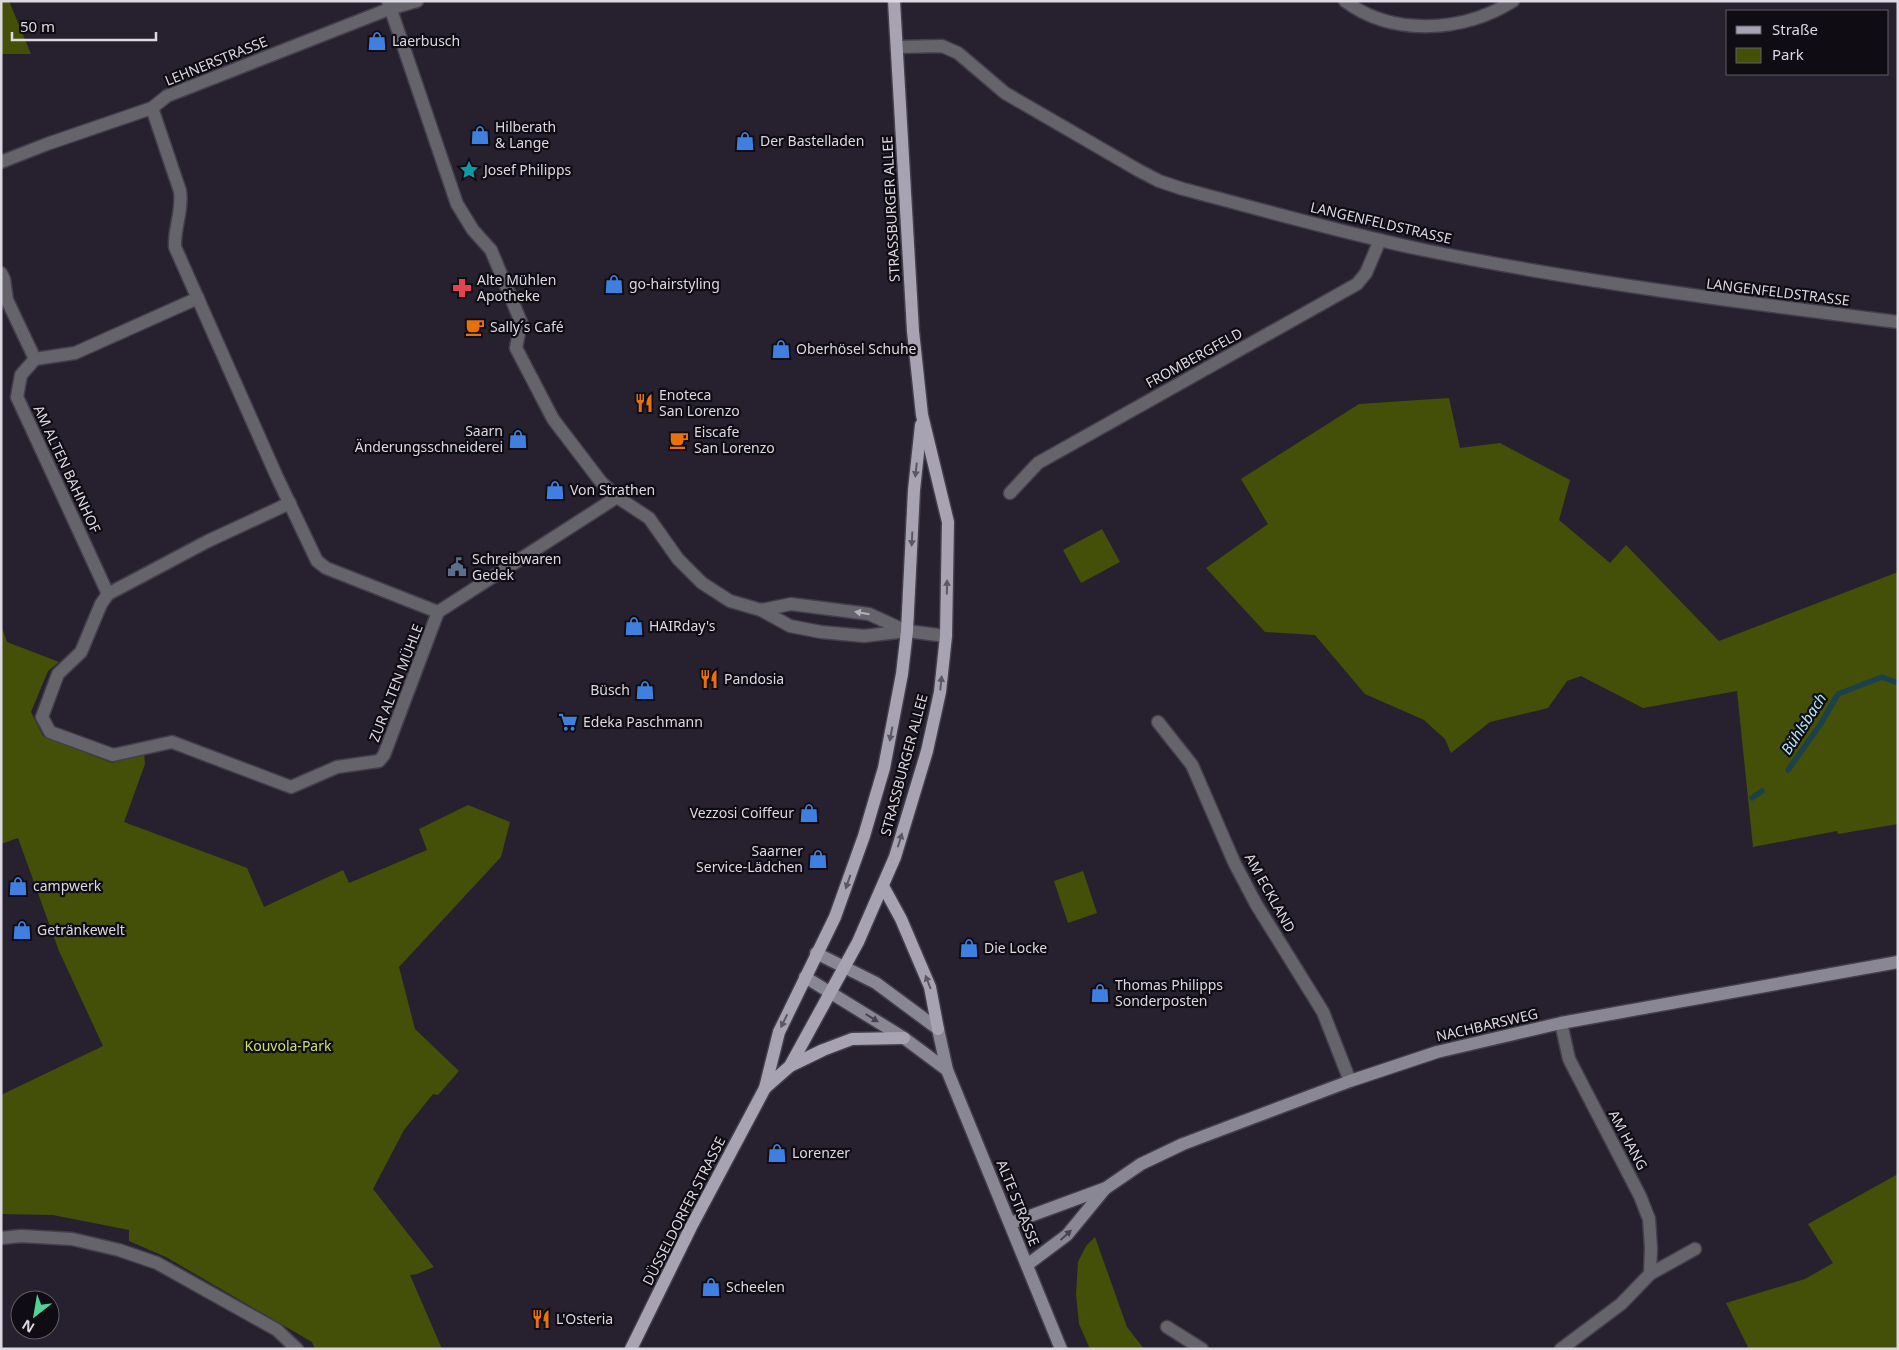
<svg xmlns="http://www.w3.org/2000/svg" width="1899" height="1350" font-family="'Noto Sans',sans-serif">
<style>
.green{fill:#445007}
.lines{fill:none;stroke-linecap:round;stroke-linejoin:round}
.stream{stroke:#1b414d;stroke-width:5.5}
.street-casing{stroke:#443e4c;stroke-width:15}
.secondary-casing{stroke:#443e4c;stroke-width:15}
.primary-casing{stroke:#443e4c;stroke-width:15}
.street{stroke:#66646b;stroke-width:12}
.secondary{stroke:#8a8794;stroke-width:12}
.primary{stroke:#a7a3b3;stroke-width:12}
.oneway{fill:#5b5863}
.oneway2{fill:#b3b0b9}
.oneway3{fill:#46434d}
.labels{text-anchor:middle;stroke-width:4.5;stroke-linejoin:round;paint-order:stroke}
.poi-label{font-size:14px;fill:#ddd9e3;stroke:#0f0c13;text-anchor:start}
.street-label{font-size:14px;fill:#ddd9e3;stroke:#0f0c13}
.park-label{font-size:14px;fill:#c9e16b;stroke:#0f0c13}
.water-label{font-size:15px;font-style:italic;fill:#b3e7f9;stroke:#0f0c13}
</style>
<rect width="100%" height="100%" fill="#27212f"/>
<g class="green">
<polygon points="1,1 9,1 31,54 1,54"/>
<polygon points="1449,398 1460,448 1500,443 1570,480 1559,520 1610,563 1626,545 1719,641 1898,572 1898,824 1838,834 1837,831 1753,847 1737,691 1643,708 1581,676 1567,681 1548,708 1490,722 1451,753 1445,739 1424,720 1365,694 1315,635 1265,632 1206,568 1268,524 1241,479 1359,404"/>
<polygon points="1102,529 1120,562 1081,583 1063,550"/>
<polygon points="1,625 7,642 59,662 48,671 31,712 43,736 112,763 144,754 145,764 124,822 247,868 264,907 343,870 349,883 427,850 419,829 468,805 510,822 501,857 399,967 415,1029 459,1071 438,1095 433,1094 404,1130 373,1189 434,1267 417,1274 410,1275 442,1349 315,1349 312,1342 166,1257 129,1241 129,1230 53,1215 1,1214 1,1095 103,1046 59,951 18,838 1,844"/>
<polygon points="1083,871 1097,913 1068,923 1054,881"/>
<polygon points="1898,1174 1898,1349 1749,1349 1726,1303 1805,1279 1833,1263 1808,1224"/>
<polygon points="1095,1237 1127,1327 1144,1349 1090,1349 1079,1324 1076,1294 1078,1262 1086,1246"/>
</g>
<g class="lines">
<g class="stream">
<polyline points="1788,770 1820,725 1838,694 1882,677 1898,683"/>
<polyline points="1752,798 1762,791"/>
</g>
<g class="street-casing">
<g id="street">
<polyline points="388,1 457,204 473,230 491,250 521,322 516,348 553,419 601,482 617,497 649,518 678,559 702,583 730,601 761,610 790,626 821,632 864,636 907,631 946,636"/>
<path d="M 1345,1 C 1393,37 1464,32 1513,1"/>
<path d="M 897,47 L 942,46 L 958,53 L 1005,93 L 1138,170 L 1159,181 L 1183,189 C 1263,210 1343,233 1424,250 C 1581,282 1739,302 1898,322"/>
<path d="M 152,108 L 180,191 C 183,211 174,227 175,247 L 277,477 L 317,561 L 326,568 L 438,612"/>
<polyline points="1,162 47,144 152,108 167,96 389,9 417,1"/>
<polyline points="1,273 4,279 7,300 35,359 21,375 17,397 108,594 101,604 81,652 58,674 42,717 50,732 113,755 172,742 291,787 337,767 379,761 384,755 438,612 617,497"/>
<polyline points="35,359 75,353 198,298"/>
<polyline points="1010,493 1038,463 1357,284 1366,273 1380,240"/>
<polyline points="108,594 208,541 290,503"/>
<polyline points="761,610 791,604 869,614 906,631"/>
<polyline points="1158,722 1192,765 1234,862 1256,904 1323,1012 1350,1081"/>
<polyline points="1561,1023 1569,1059 1640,1196 1649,1219 1651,1248 1650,1274"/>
<polyline points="1,1238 21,1236 72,1239 119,1250 157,1263 277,1330 297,1349"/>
<polyline points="1167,1327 1202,1349"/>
<polyline points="1561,1349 1621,1304 1650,1274 1695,1249"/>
</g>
</g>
<g class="secondary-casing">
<g id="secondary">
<polyline points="816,953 876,983 938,1029 947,1070 1061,1349"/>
<polyline points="805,977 904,1038 947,1070"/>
<polyline points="1011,1223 1106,1188 1141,1164 1183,1144 1350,1081 1437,1052 1561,1023 1898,962"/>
<polyline points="1027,1265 1067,1235 1104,1190"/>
</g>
</g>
<g class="primary-casing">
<g id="primary">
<polyline points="883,886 901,919 930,987 938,1029"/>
<polyline points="790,1066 823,1050 852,1039 904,1038"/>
<polyline points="765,1088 790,1066 858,942 895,857 927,751 940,692 946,636 948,522 922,415 913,331 894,1"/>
<polyline points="631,1349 691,1227 765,1088 779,1032 835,917 864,836 884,768 902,674 907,631 914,490 921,425"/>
</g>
</g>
<use href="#street" class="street"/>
<use href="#secondary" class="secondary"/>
<use href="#primary" class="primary"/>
</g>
<defs><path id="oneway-solid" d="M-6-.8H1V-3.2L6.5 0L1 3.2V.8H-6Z" transform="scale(1.25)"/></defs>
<g class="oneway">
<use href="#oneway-solid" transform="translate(916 470) rotate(96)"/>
<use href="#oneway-solid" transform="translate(912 539) rotate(93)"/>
<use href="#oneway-solid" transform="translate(947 587) rotate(-89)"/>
<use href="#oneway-solid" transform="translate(941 683) rotate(-84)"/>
<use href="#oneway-solid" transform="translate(891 734) rotate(101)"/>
<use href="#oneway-solid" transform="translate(900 840) rotate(-73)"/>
<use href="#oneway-solid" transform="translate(848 882) rotate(109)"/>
<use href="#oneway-solid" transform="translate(928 982) rotate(-111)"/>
<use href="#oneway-solid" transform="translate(784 1021) rotate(116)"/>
</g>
<use class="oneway2" href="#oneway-solid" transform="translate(862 613) rotate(-170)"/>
<g class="oneway3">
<use href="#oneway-solid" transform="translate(872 1018) rotate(32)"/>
<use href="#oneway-solid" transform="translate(1066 1235) rotate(-43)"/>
</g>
<defs>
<g id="shop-bare" transform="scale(1.5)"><path d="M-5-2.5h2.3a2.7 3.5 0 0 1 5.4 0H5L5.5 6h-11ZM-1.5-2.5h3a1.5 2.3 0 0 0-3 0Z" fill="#3f7fe0" stroke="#0f0c13" stroke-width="2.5" paint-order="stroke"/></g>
<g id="sight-bare" transform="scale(1.5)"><path d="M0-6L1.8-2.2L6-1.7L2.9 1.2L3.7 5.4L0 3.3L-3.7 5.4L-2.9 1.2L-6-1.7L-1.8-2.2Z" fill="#0f9aa8" stroke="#0f0c13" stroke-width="2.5" paint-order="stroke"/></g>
<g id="pharmacy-bare" transform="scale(1.5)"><path d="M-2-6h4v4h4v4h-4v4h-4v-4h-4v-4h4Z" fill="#e0444e" stroke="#0f0c13" stroke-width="2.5" paint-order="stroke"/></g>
<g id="cafe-bare" transform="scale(1.5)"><path d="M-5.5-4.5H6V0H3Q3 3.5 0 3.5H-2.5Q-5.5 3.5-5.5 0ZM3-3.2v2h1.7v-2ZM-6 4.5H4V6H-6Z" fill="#e8710a" stroke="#0f0c13" stroke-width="2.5" paint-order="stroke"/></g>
<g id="restaurant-bare" transform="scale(1.5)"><path d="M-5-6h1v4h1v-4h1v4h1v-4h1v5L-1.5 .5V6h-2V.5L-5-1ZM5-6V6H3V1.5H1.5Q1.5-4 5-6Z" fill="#e8710a" stroke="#0f0c13" stroke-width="2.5" paint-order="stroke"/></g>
<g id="civic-bare" transform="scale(1.5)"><path d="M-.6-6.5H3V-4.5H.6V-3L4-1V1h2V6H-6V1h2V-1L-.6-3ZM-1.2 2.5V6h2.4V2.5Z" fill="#5c6f8a" stroke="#0f0c13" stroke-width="2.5" paint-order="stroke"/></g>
<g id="supermarket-bare" transform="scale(1.5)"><path d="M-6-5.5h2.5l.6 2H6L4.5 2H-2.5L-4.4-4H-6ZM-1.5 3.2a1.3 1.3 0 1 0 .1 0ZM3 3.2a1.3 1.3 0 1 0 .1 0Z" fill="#3f7fe0" stroke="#0f0c13" stroke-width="2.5" paint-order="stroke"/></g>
</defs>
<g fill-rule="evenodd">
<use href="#shop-bare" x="377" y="41"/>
<use href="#shop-bare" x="480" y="135"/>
<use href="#shop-bare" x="745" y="141"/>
<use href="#sight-bare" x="469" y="170"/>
<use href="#shop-bare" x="614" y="284"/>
<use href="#pharmacy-bare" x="462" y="288"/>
<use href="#cafe-bare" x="475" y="327"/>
<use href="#shop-bare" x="781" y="349"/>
<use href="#restaurant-bare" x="644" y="403"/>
<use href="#shop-bare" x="518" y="439"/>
<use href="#cafe-bare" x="679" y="440"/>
<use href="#shop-bare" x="555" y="490"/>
<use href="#civic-bare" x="457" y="567"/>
<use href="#shop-bare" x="634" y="626"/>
<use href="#restaurant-bare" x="709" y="679"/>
<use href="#shop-bare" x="645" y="690"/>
<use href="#supermarket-bare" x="568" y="722"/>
<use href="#shop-bare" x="809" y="813"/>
<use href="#shop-bare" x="818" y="859"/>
<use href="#shop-bare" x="18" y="886"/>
<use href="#shop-bare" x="22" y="930"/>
<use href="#shop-bare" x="969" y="948"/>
<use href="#shop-bare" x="1100" y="993"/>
<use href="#shop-bare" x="777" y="1153"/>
<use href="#shop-bare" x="711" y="1287"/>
<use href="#restaurant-bare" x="541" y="1319"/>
</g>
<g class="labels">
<g class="poi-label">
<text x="392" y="46">Laerbusch</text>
<text x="495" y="132">Hilberath<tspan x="495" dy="16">&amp; Lange</tspan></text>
<text x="760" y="146">Der Bastelladen</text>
<text x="484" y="175">Josef Philipps</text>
<text x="477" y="285">Alte Mühlen<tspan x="477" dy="16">Apotheke</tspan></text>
<text x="629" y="289">go-hairstyling</text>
<text x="490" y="332">Sally´s Café</text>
<text x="796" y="354">Oberhösel Schuhe</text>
<text x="659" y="400">Enoteca<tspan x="659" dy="16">San Lorenzo</tspan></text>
<text x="503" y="436" text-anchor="end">Saarn<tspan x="503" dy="16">Änderungsschneiderei</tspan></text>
<text x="694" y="437">Eiscafe<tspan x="694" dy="16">San Lorenzo</tspan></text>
<text x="570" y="495">Von Strathen</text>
<text x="472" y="564">Schreibwaren<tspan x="472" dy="16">Gedek</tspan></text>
<text x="649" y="631">HAIRday's</text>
<text x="724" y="684">Pandosia</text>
<text x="630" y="695" text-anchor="end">Büsch</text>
<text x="583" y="727">Edeka Paschmann</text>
<text x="794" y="818" text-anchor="end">Vezzosi Coiffeur</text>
<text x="803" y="856" text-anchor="end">Saarner<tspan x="803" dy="16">Service-Lädchen</tspan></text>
<text x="33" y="891">campwerk</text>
<text x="37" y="935">Getränkewelt</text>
<text x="984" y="953">Die Locke</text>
<text x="1115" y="990">Thomas Philipps<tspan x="1115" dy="16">Sonderposten</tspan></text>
<text x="792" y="1158">Lorenzer</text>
<text x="726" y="1292">Scheelen</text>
<text x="556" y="1324">L'Osteria</text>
</g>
<g class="street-label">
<text transform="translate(216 61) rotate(-22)" y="5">LEHNERSTRASSE</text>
<text transform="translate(891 209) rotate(-93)" y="5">STRASSBURGER ALLEE</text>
<text transform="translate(1381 223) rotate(13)" y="5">LANGENFELDSTRASSE</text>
<text transform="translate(1778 292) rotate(7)" y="5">LANGENFELDSTRASSE</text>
<text transform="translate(1194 358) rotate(-29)" y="5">FROMBERGFELD</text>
<text transform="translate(67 469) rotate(65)" y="5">AM ALTEN BAHNHOF</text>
<text transform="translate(396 683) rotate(-69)" y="5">ZUR ALTEN MÜHLE</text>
<text transform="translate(904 765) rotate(-75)" y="5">STRASSBURGER ALLEE</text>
<text transform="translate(1270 893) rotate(61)" y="5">AM ECKLAND</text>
<text transform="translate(1487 1025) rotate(-13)" y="5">NACHBARSWEG</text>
<text transform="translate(1628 1140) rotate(62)" y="5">AM HANG</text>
<text transform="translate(1018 1203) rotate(68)" y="5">ALTE STRASSE</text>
<text transform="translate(684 1211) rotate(-63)" y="5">DÜSSELDORFER STRASSE</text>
</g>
<g class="park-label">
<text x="288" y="1051">Kouvola-Park</text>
</g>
<g class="water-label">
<text transform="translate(1804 724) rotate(-57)" y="5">Bühlsbach</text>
</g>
</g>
<rect width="1899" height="1350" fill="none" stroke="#ddd9e3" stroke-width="5"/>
<rect x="1726" y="10" width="162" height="65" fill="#0f0c13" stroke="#615e66"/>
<rect x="1736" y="26" width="25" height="8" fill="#a7a3b3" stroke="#615e66"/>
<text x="1772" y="35" font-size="15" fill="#ddd9e3">Straße</text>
<rect x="1736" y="48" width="25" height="15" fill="#445007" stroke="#615e66"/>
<text x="1772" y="60" font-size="15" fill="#ddd9e3">Park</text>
<g transform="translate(35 1315) rotate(211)"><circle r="24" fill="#0f0c13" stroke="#615e66"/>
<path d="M0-4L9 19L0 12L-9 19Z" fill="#51d397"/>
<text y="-8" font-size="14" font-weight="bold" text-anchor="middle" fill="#ddd9e3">N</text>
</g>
<path d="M12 32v8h144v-8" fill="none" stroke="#ddd9e3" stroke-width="2.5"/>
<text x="20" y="32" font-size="15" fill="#ddd9e3" stroke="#0f0c13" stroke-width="4" paint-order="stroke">50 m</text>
</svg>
